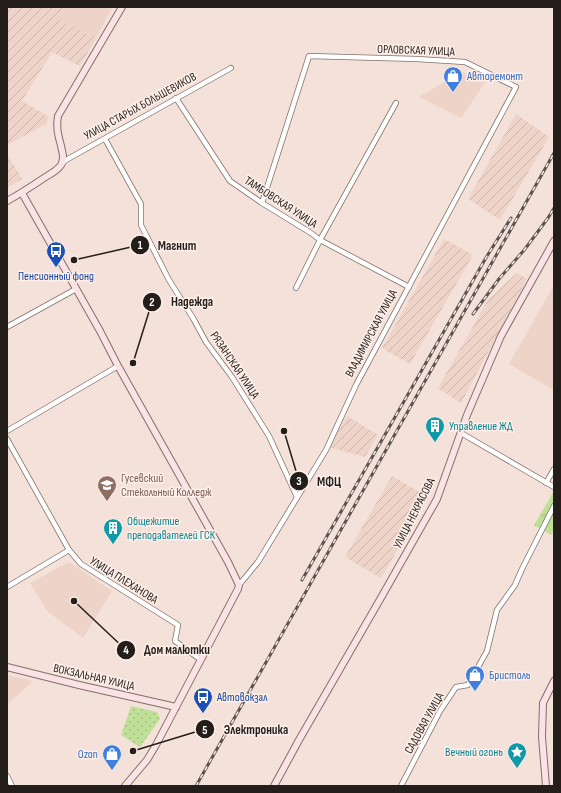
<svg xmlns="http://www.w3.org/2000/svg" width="561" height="793" font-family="'Sofia Sans Condensed',sans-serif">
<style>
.built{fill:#eed3c8}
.industrial{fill:url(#industrial-furrows)}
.grass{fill:url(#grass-dots)}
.park{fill:url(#park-tufts)}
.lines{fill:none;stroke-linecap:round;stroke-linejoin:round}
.street-casing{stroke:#817069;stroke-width:6}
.secondary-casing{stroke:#817069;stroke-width:8}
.street{stroke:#fff;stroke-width:4.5}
.secondary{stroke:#fae2e5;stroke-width:6}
.rail-casing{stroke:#5c524e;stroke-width:3}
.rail{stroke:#feefe9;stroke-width:1.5;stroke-dasharray:4.5;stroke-linecap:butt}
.labels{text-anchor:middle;stroke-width:3;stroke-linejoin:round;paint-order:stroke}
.street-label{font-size:12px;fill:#241e1b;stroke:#feefe9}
.shop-label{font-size:12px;fill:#366cbe;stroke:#feefe9;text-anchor:start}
.transit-label{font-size:12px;fill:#164399;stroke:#feefe9}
.culture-label{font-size:12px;fill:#0d838f;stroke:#feefe9;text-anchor:start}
.education-label{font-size:12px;fill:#785e54;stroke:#feefe9;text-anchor:start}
.leader{fill:none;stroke:#241e1b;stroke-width:1.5}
.callout-dot{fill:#241e1b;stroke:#feefe9;stroke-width:1.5}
.mark-label{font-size:12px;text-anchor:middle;font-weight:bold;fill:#fff}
.callout-label{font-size:13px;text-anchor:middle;font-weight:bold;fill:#241e1b;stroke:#feefe9;stroke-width:3;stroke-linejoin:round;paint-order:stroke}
</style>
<defs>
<pattern id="industrial-furrows" width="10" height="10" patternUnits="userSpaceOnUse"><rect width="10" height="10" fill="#eed3c8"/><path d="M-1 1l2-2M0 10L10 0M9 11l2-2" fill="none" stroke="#ccb5ab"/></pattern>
<pattern id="grass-dots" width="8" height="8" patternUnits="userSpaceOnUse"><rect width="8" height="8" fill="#c0e097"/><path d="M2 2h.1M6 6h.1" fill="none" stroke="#a5c082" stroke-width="1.8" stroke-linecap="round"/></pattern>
<pattern id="park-tufts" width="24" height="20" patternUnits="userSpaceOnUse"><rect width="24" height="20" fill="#c0e097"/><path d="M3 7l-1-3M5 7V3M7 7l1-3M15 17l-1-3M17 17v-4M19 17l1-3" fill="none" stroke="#a5c082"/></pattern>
</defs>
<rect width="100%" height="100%" fill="#f4e1d9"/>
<g class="built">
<polygon points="64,7 113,7 96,38 58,19"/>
<polygon points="461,72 486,81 461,118 419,97"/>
<polygon points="554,285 554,390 509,364"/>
<polygon points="69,562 112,591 83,638 47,611 30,583"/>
<polygon points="7,675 33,681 7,705"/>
</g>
<g class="industrial">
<polygon points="7,7 64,7 58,19 96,38 80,66 52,52 22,101 49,117 46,124 7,145"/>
<polygon points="516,114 549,137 500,220 468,199"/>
<polygon points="7,154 22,179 7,188"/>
<polygon points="444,239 473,255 410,364 382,348"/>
<polygon points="517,273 527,279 461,403 438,388 488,300"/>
<polygon points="347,416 378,435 365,457 329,447"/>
<polygon points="392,476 428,497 381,578 345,557"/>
</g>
<polygon class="grass" points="131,706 157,712 160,719 140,747 121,735"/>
<polygon class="park" points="554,491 554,530 551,535 534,525"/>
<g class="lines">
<g class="street-casing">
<g id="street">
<polyline points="176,98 230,181 262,203 311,233 320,240 409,287"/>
<polyline points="105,139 141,204 141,225 169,280 193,318 206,342 232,377 269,436 297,497"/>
<polyline points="62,164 66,160 231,68"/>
<polyline points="296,288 320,240 396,103"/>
<polyline points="7,327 76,289"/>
<polyline points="7,431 118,366"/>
<polyline points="461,433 554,487"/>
<polyline points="7,439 69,550 81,564 178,625 175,641 201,660"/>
<polyline points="546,483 554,469"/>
<polyline points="239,585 258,562 326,450 356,385 516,87 465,62 417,59 309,56 262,203"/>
<polyline points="7,587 69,550"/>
<polyline points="7,776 12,786"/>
<polyline points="401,786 440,711 456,687 468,685 487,651 497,610 515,585 522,569 554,506"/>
</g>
</g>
<g class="secondary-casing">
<g id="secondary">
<polyline points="22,193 100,331 118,366 228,562 239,585 238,589 156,745 147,760 125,786"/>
<path d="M 7,201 C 20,194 32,186 44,178 C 50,174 57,171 61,165 C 63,162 63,159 63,156 C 61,141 55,132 58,116 L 122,7"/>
<polyline points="7,667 79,685 176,707"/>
<polyline points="274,786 299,740 382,596 437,499 467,415 501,336 554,241"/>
<polyline points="546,786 542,737 543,703 554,681"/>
</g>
</g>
<use href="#street" class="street"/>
<use href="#secondary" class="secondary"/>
<g class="rail-casing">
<g id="rail">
<polyline points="473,314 499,279 525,249 548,218 554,208"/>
<polyline points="302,580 487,256 511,218"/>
<polyline points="196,786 554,153"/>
</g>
</g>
<use href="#rail" class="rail"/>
</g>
<defs>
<g id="shop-pin" transform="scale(1)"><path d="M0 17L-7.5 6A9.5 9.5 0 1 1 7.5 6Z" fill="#3f7fe0" stroke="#feefe9"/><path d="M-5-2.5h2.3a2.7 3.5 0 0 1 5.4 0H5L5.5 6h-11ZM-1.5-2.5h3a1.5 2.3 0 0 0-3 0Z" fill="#fff"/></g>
<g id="bus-pin" transform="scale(1)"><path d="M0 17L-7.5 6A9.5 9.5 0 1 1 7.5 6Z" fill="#1a4fb4" stroke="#feefe9"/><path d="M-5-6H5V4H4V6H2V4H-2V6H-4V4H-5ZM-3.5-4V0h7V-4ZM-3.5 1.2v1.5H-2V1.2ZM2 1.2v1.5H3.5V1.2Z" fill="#fff"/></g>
<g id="building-pin" transform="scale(1)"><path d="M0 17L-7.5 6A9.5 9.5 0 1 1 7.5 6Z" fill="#0f9aa8" stroke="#feefe9"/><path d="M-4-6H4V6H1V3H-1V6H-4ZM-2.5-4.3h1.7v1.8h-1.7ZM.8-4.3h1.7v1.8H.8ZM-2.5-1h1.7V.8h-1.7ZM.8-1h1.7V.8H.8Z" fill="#fff"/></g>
<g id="university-pin" transform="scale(1)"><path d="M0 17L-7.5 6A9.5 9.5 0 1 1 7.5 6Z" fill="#8d6e63" stroke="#feefe9"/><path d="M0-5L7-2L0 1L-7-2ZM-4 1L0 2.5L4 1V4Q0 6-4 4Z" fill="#fff"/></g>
<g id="sight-pin" transform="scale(1)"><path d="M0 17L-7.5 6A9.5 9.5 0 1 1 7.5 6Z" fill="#0f9aa8" stroke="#feefe9"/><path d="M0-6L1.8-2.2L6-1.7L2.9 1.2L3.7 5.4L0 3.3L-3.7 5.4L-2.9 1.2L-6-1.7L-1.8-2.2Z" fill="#fff"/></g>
</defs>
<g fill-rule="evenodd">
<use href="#shop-pin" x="453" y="76"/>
<use href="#bus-pin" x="56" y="251"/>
<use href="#building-pin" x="435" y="426"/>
<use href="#university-pin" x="107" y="485"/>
<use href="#building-pin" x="113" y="528"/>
<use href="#shop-pin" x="475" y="675"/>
<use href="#bus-pin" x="203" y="697"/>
<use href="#sight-pin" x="517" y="752"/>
<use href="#shop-pin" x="112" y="754"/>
</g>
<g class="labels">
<g class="street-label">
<text transform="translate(416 50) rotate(2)" y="4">ОРЛОВСКАЯ УЛИЦА</text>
<text transform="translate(140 106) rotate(-29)" y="4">УЛИЦА СТАРЫХ БОЛЬШЕВИКОВ</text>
<text transform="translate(281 202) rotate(33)" y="4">ТАМБОВСКАЯ УЛИЦА</text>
<text transform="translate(371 333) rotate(-62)" y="4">ВЛАДИМИРСКАЯ УЛИЦА</text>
<text transform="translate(235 365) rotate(56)" y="4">РЯЗАНСКАЯ УЛИЦА</text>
<text transform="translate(414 513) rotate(-63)" y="4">УЛИЦА НЕКРАСОВА</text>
<text transform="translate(124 580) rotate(32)" y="4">УЛИЦА ПЛЕХАНОВА</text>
<text transform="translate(94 677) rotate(13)" y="4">ВОКЗАЛЬНАЯ УЛИЦА</text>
<text transform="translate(424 723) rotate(-61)" y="4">САДОВАЯ УЛИЦА</text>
</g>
<g class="shop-label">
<text x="467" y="80">Авторемонт</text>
<text x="489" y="679">Бристоль</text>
<text x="98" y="758" text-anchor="end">Ozon</text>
</g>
<g class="transit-label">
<text x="56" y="280">Пенсионный фонд</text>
<text x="217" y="701" text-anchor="start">Автовокзал</text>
</g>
<g class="culture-label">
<text x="449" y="430">Управление ЖД</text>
<text x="127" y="525">Общежитие<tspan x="127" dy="14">преподавателей ГСК</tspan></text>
<text x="503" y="756" text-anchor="end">Вечный огонь</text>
</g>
<g class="education-label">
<text x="121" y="482">Гусевский<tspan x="121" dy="14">Стекольный Колледж</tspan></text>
</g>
</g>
<path class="leader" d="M74 260L140 245M133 363L152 302M284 431L299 481M74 601L126 650M133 751L205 729"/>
<g class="callout-dot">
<circle cx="74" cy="260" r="4"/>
<circle cx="133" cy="363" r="4"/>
<circle cx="284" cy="431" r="4"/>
<circle cx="74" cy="601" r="4"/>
<circle cx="133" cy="751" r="4"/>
<circle cx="140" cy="245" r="10"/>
<circle cx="152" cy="302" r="10"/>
<circle cx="299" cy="481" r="10"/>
<circle cx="126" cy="650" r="10"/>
<circle cx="205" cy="729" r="10"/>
</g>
<g class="mark-label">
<text x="140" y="249">1</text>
<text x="152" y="306">2</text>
<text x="299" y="485">3</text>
<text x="126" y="654">4</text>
<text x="205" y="734">5</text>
</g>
<g class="callout-label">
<text x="177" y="250">Магнит</text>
<text x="192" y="306">Надежда</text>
<text x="329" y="486">МФЦ</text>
<text x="177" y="654">Дом малютки</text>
<text x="256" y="734">Электроника</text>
</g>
<rect width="561" height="793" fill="none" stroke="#241e1b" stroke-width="16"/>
</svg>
